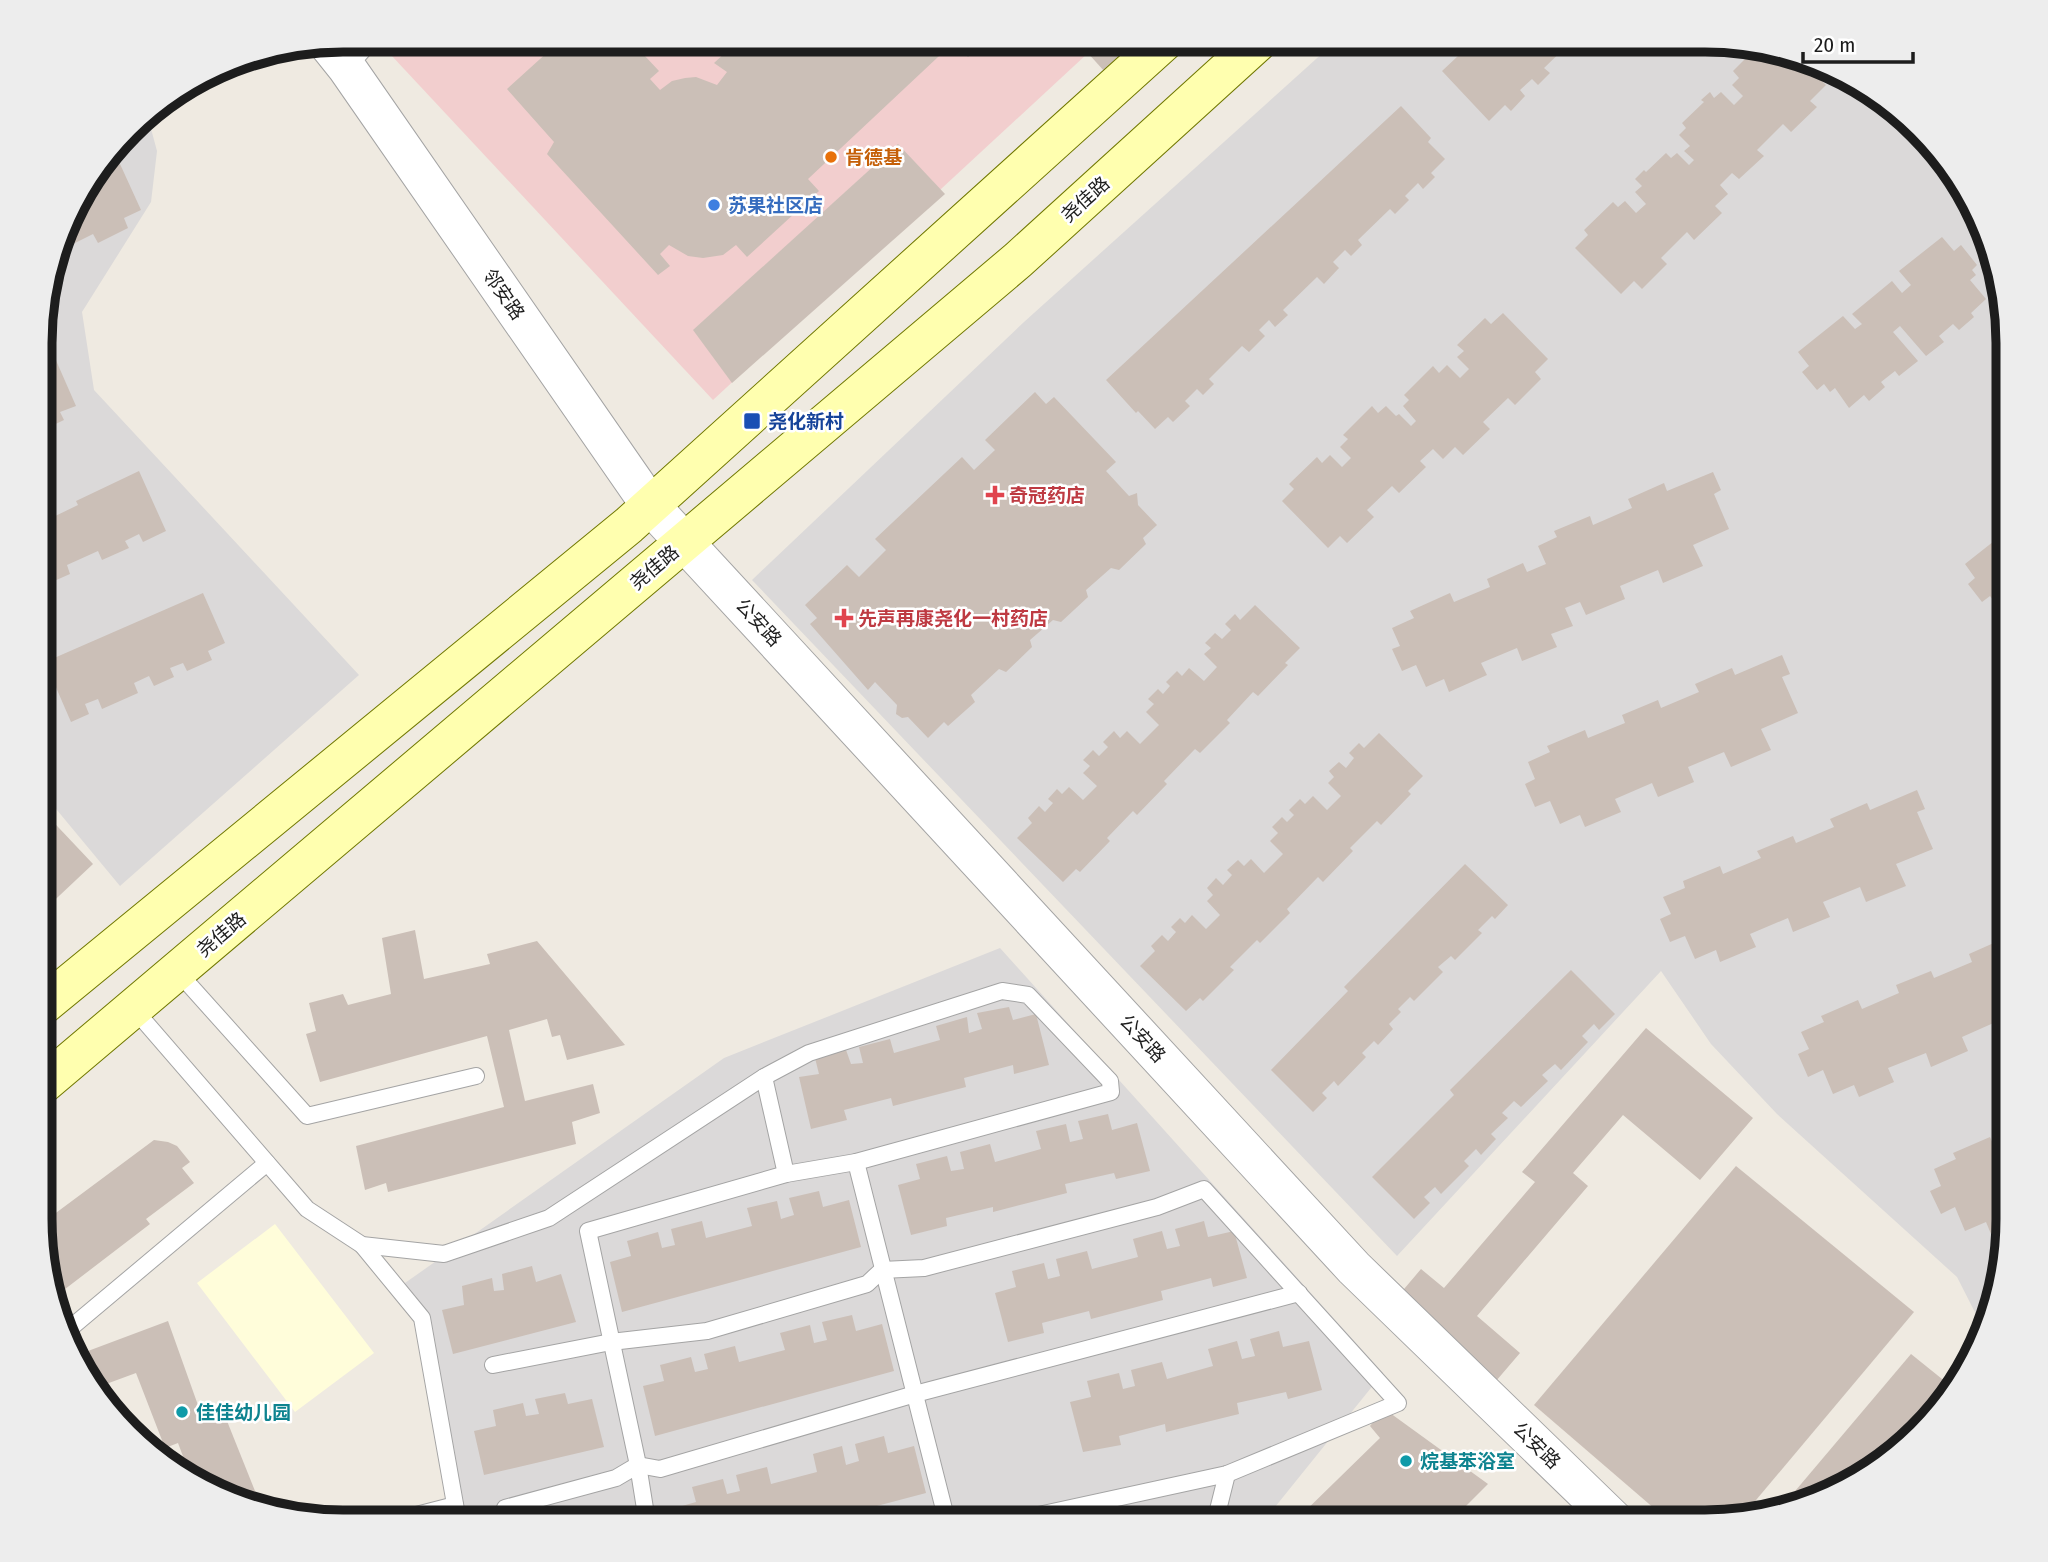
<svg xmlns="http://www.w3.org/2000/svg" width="2048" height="1562" font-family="'Fira Sans Condensed','Noto Sans SC',sans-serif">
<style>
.residential{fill:#dbd9d9}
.commercial{fill:#f2cece}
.education{fill:#fffdda}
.building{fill:#cbbfb7}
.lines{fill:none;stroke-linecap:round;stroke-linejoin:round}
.service-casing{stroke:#a4a4a4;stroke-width:18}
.tertiary-casing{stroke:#a4a4a4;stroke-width:40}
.secondary-casing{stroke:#707700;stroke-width:40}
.service{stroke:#fff;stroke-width:16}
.tertiary{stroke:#fff;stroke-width:38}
.secondary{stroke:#ffffaf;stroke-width:38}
.food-dot{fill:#e8710a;stroke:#fff;stroke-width:2.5}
.shop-dot{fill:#3f7fe0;stroke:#fff;stroke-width:2.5}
.transit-dot{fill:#1a4fb4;stroke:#fff;stroke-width:2.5}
.health-dot{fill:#e0444e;stroke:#fff;stroke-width:2.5}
.culture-dot{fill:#0f9aa8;stroke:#fff;stroke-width:2.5}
.labels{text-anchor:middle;stroke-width:5;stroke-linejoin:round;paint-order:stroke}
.food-label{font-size:19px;font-weight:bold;fill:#c56008;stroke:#fff;text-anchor:start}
.street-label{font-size:19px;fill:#1d1d1d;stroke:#fff}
.shop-label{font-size:19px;font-weight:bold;fill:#366cbe;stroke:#fff;text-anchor:start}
.transit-label{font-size:19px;font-weight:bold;fill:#164399;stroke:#fff;text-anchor:start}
.health-label{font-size:19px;font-weight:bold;fill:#be3a42;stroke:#fff;text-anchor:start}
.culture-label{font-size:19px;font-weight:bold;fill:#0d838f;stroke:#fff;text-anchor:start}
.rim{fill:none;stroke:#1d1d1d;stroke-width:9}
</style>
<rect width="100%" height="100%" fill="#efeae1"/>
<g class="residential">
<polygon points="1336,41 1724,41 1820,63 1904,115 1977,210 2008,343 2007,1238 1985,1332 1957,1277 1777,1114 1711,1044 1661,971 1397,1256 752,580 1024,322"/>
<polygon points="147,114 157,151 151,202 82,312 94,390 359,675 120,886 42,792 43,304 81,192"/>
<polygon points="1000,948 1383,1373 1263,1522 451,1521 455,1505 405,1283 724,1058"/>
</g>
<polygon class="commercial" points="377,40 1101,41 713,400"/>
<polygon class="education" points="275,1224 374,1353 295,1412 197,1283"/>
<g class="building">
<polygon points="561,40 630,40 659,71 650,79 660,90 672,81 685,78 696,77 717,85 727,72 714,63 739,40 985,41 968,57 954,42 808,179 819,191 747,257 736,245 723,255 703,258 688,256 669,245 660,254 670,266 658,275 547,154 554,142 507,89"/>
<polygon points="1077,41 1138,41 1105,72"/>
<polygon points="1474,41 1572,41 1544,68 1550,73 1538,85 1532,79 1520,90 1525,96 1511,111 1505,105 1489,121 1442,71"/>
<polygon points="1756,48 1800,59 1826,85 1810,101 1817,107 1791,132 1783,124 1757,150 1764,156 1739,179 1732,173 1720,185 1728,194 1715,206 1722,213 1694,240 1687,232 1661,258 1667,264 1642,289 1634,281 1621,294 1575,248 1588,235 1584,230 1613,202 1618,207 1625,201 1636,213 1646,204 1635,192 1642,186 1635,179 1644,170 1646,172 1666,153 1671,158 1677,153 1689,165 1694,160 1684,151 1690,146 1679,135 1686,128 1682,123 1704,102 1701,100 1710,92 1714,98 1721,92 1734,105 1743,96 1732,85 1739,78 1733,71"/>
<polygon points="1401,106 1431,138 1428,142 1445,159 1431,173 1435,177 1423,189 1418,183 1405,196 1409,200 1395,214 1390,209 1358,240 1362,245 1351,256 1345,250 1333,262 1339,268 1324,284 1317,277 1283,310 1288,315 1275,327 1269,320 1259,330 1265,336 1249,352 1242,346 1209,379 1214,384 1203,395 1197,389 1185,401 1190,406 1173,422 1168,417 1155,429 1138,411 1136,413 1106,380"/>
<polygon points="898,144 945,194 732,383 693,330"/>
<polygon points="120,164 141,210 124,218 128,228 98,243 93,234 61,250 81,192 95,176"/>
<polygon points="1942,237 1954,251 1961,245 1977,265 1972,270 1976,275 1970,280 1986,299 1971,313 1974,317 1959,330 1953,324 1939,336 1944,342 1926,356 1900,326 1893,332 1918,361 1899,376 1895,371 1881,382 1885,387 1869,401 1864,395 1849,408 1835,388 1830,392 1824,384 1817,390 1802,372 1809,366 1798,352 1843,316 1855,329 1862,324 1852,314 1892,281 1902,293 1911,285 1899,271"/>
<polygon points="1503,313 1548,359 1535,372 1541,379 1515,405 1508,398 1483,422 1490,429 1463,455 1455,447 1443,459 1433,449 1420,461 1426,467 1399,493 1392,486 1367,510 1374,517 1347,543 1340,536 1328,548 1282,501 1294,489 1289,484 1317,457 1322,463 1330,455 1342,467 1351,458 1340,447 1348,439 1343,435 1372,406 1378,413 1386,406 1396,416 1399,414 1411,426 1416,421 1403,406 1409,400 1404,395 1433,366 1439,373 1447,365 1460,378 1469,369 1457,357 1464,351 1457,345 1485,318 1491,324"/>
<polygon points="55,358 76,406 60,412 64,420 43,430 43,364"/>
<polygon points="1035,392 1046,404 1054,397 1116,462 1106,471 1129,496 1137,493 1138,505 1157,525 1143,538 1146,544 1119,570 1111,568 1086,590 1088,597 1061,622 1053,620 1030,640 1032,647 1006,672 999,669 971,695 975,702 948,726 944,722 928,738 908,717 902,718 896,714 897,705 875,682 868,690 810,624 817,618 805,605 847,565 859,577 886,550 875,539 962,457 974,470 995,450 985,440"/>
<polygon points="139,471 166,531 143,542 139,534 125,541 129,548 102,560 98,551 67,565 70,574 45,585 42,580 42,510 47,520 78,505 76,501"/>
<polygon points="1713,472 1721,490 1714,494 1729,529 1693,545 1703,566 1663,583 1658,570 1620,586 1625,599 1586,615 1580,602 1565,608 1573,626 1551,634 1557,647 1522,661 1517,648 1481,663 1487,675 1449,692 1444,679 1426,687 1416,665 1402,671 1392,649 1400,646 1392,628 1414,618 1410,611 1450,593 1454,602 1490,587 1487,579 1523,563 1527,572 1546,564 1538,546 1557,537 1554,531 1590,516 1593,525 1632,508 1628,499 1664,483 1667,491"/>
<polygon points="2008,530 2008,610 2000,600 1996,604 1990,596 1982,602 1968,584 1975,578 1965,564"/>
<polygon points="203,593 225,643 208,651 212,660 187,671 183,663 170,668 174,677 154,686 149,676 134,683 138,693 102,709 98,699 85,704 89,714 71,722 45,662"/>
<polygon points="1255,605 1300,648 1285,663 1288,665 1258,696 1253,692 1227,720 1230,723 1200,753 1195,749 1164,781 1167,784 1137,815 1133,811 1107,838 1110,841 1080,872 1076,869 1063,882 1017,838 1032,823 1028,818 1039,806 1045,812 1053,803 1048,799 1057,789 1062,794 1069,787 1083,800 1097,786 1083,773 1090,766 1083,760 1093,750 1099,756 1108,747 1103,742 1114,731 1120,738 1127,731 1140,744 1159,725 1146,712 1154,704 1148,699 1158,689 1163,694 1170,686 1166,682 1177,671 1182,676 1189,668 1204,681 1217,667 1204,654 1211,648 1205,643 1215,633 1222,639 1231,630 1225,624 1235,614 1240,620"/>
<polygon points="1782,655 1790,674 1782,677 1798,713 1761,729 1771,750 1731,767 1724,752 1688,767 1694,782 1658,797 1652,783 1615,799 1621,812 1585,827 1580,815 1560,824 1550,801 1535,807 1525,784 1535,779 1528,762 1550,752 1547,746 1585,730 1588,738 1625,723 1622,715 1658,700 1661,708 1699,692 1695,684 1732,668 1735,675"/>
<polygon points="1379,733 1423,776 1408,791 1411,794 1381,825 1377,821 1350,848 1353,851 1323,882 1318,877 1287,909 1290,913 1260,943 1257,940 1230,967 1234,970 1203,1001 1200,998 1186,1011 1140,966 1155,951 1151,946 1162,935 1168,941 1176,932 1171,927 1180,918 1185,923 1192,915 1206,929 1220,915 1207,901 1213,895 1207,888 1216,878 1223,885 1232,875 1227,870 1238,860 1244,866 1251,859 1264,873 1283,854 1270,841 1278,833 1272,827 1282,817 1287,822 1294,815 1289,810 1300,799 1305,804 1313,796 1327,810 1341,796 1328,783 1334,777 1329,771 1339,762 1346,768 1354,758 1349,753 1359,743 1364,748"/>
<polygon points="1917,790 1925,809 1917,812 1933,849 1896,864 1906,886 1866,902 1860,887 1823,902 1830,917 1793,932 1788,918 1750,934 1756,947 1720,962 1716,950 1695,959 1685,936 1670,942 1660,919 1671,914 1663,897 1685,888 1683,881 1720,866 1723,874 1761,858 1757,851 1793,836 1796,843 1834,827 1830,819 1867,803 1870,810"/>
<polygon points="42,810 93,864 42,912"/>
<polygon points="1465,864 1508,905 1495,919 1492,916 1478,930 1482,933 1455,960 1451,956 1438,967 1443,972 1414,1001 1410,997 1398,1009 1401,1012 1389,1024 1393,1029 1378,1045 1374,1041 1362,1053 1366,1057 1338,1086 1334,1081 1322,1093 1327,1098 1313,1112 1271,1070 1348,991 1344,987"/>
<polygon points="415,930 424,979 490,964 487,954 537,941 625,1045 567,1060 560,1035 552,1037 547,1019 509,1030 525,1101 593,1084 600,1113 572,1122 576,1144 388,1192 386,1183 365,1190 356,1146 504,1107 487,1036 320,1082 306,1034 316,1031 309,1003 343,994 348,1005 391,994 382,938"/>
<polygon points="2005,938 2007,943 2007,1035 2004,1036 1998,1021 1962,1037 1968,1051 1931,1067 1926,1053 1888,1068 1894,1082 1859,1097 1854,1085 1833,1094 1823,1070 1808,1077 1798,1054 1809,1049 1801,1032 1824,1022 1821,1016 1858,1000 1862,1009 1899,993 1896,985 1931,971 1934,978 1972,962 1969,954"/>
<polygon points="1571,970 1615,1014 1599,1030 1594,1024 1582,1036 1588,1042 1561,1070 1555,1064 1542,1075 1548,1081 1521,1107 1514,1101 1502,1113 1508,1118 1491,1134 1496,1139 1481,1155 1476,1149 1464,1161 1469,1166 1441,1194 1435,1187 1424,1197 1430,1203 1414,1219 1372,1177 1454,1095 1450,1090"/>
<polygon points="1009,1007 1013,1020 1036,1014 1049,1065 1014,1074 1013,1065 964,1078 966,1087 893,1106 891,1098 844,1110 847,1120 811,1129 799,1077 819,1074 815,1058 846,1050 851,1064 863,1063 859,1047 890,1039 894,1053 940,1040 936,1026 967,1017 969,1033 982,1029 977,1013"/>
<polygon points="1646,1028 1753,1118 1700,1180 1623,1115 1573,1173 1588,1186 1477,1316 1520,1353 1490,1388 1399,1295 1421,1269 1444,1288 1535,1182 1522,1172"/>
<polygon points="1108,1114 1112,1130 1137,1123 1150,1171 1116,1179 1114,1173 1065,1184 1067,1193 993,1212 993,1207 946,1218 947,1226 911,1235 898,1185 920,1179 916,1164 947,1156 951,1171 964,1169 960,1152 990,1144 995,1162 1041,1149 1036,1131 1066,1124 1070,1142 1083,1139 1078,1121"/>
<polygon points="1990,1137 1994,1146 2007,1140 2007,1227 1991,1234 1986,1222 1965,1231 1955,1207 1941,1214 1930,1191 1941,1186 1934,1169 1956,1159 1953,1153"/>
<polygon points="154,1140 168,1142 177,1146 190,1162 182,1168 194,1183 146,1219 150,1224 56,1296 41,1238 41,1224"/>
<polygon points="1736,1166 1914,1312 1746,1512 1704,1522 1670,1522 1534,1405"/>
<polygon points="819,1191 823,1207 849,1200 861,1247 622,1312 610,1262 631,1256 627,1241 658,1232 662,1248 675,1245 671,1229 702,1221 706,1238 752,1226 747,1208 777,1201 781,1219 794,1215 789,1198"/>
<polygon points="1204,1221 1208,1237 1234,1231 1247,1278 1213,1287 1211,1278 1161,1291 1163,1300 1091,1319 1089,1311 1042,1323 1044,1333 1008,1342 995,1293 1016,1287 1012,1271 1044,1263 1048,1279 1060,1276 1056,1259 1087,1251 1092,1269 1138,1257 1133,1239 1162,1231 1167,1249 1180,1246 1175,1229"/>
<polygon points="532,1266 536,1282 561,1274 576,1322 453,1354 442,1310 464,1305 462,1286 492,1278 494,1291 504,1290 502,1274"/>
<polygon points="852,1315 856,1331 882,1324 894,1371 655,1436 643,1386 664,1381 660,1365 691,1357 695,1372 708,1369 704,1354 735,1346 739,1362 785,1350 780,1333 810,1325 814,1343 827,1340 822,1322"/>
<polygon points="168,1321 199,1408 225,1416 261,1506 228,1499 190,1475 178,1443 165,1448 136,1373 98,1387 88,1374 80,1354"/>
<polygon points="1279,1331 1283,1347 1309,1341 1322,1390 1288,1399 1286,1392 1237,1403 1239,1414 1166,1432 1165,1424 1119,1436 1121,1445 1083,1452 1070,1402 1091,1397 1087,1381 1119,1373 1123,1389 1135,1386 1131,1370 1162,1362 1167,1379 1213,1366 1208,1349 1237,1341 1242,1359 1255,1356 1250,1339"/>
<polygon points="1911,1354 1952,1387 1933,1418 1838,1491 1785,1503"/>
<polygon points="565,1393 568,1404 592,1399 604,1447 484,1475 474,1431 496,1426 493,1410 523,1403 526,1416 539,1414 535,1399"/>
<polygon points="1390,1413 1488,1484 1450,1522 1294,1522 1380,1438 1370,1426 1379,1415"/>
<polygon points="126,1414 133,1431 132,1431 120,1416"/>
<polygon points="884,1436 888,1453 914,1446 926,1493 820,1521 678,1521 675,1508 696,1502 692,1487 723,1479 727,1494 740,1491 736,1475 767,1467 771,1484 817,1472 813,1454 842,1446 846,1465 859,1461 855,1444"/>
<polygon points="1119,1511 1121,1521 1090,1521 1090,1519"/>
<polygon points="598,1514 600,1521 572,1521 572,1520"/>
</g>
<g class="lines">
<g class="service-casing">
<g id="service">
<polyline points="347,68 372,40"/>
<polyline points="177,971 307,1116 476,1076"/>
<polyline points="133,1008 307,1209 362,1245 444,1254 549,1218 764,1077 809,1053 1002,991 1028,995 1110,1081 1111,1092 856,1162 786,1174 588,1231 638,1465 647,1521"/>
<polyline points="764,1077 786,1174"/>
<polyline points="856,1162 947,1521"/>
<polyline points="362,1245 422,1318 458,1521"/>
<polyline points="74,1325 267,1163"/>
<polyline points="493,1365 611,1342 707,1331 867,1284 882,1270 924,1268 1157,1207 1204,1189 1398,1403 1227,1474 1011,1521"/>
<polyline points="505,1508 616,1478 638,1465 660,1469 915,1394 1299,1293"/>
<polyline points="393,1521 455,1505"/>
<polyline points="1215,1522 1227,1474"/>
</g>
</g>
<g class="tertiary-casing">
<polyline id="tertiary" points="327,43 347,68 650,505 1354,1268 1616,1522"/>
</g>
<g class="secondary-casing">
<g id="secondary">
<polyline points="41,1007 629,525 1165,41"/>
<polyline points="41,1086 1018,260 1259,41"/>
</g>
</g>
<use href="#service" class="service"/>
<use href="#tertiary" class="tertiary"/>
<use href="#secondary" class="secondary"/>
</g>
<circle class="food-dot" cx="831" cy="157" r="7"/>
<circle class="shop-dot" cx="714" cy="205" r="7"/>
<rect class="transit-dot" x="743" y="412" width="18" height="18" rx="3.5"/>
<g class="health-dot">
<path d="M991.5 484.5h7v7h7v7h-7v7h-7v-7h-7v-7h7z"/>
<path d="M840.5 607.5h7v7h7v7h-7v7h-7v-7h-7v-7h7z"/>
</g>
<g class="culture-dot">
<circle cx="182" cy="1412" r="7"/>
<circle cx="1406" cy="1461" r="7"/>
</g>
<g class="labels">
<g class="food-label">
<text x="845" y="164">肯德基</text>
</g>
<g class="street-label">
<text transform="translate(1085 199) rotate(-42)" y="7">尧佳路</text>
<text transform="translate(504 294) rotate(55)" y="7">邻安路</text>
<text transform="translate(654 567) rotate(-40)" y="7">尧佳路</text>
<text transform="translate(759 622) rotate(47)" y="7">公安路</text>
<text transform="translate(221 934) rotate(-40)" y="7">尧佳路</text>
<text transform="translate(1143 1038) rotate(47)" y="7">公安路</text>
<text transform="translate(1537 1445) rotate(44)" y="7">公安路</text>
</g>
<g class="shop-label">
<text x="728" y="212">苏果社区店</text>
</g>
<g class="transit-label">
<text x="768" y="428">尧化新村</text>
</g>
<g class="health-label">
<text x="1009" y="502">奇冠药店</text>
<text x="858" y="625">先声再康尧化一村药店</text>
</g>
<g class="culture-label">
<text x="196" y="1419">佳佳幼儿园</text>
<text x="1420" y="1468">烷基苯浴室</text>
</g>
</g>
<path d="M0 0H2048V1562H0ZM343 52H1705A291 291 0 0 1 1996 343V1219A291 291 0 0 1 1705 1510H343A291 291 0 0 1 52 1219V343A291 291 0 0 1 343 52Z" fill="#ededed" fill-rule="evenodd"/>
<path class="rim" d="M343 52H1705A291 291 0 0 1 1996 343V1219A291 291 0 0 1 1705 1510H343A291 291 0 0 1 52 1219V343A291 291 0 0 1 343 52Z"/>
<path d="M1803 52v10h110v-10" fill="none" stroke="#1d1d1d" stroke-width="3.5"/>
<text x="1814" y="52" font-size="21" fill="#1d1d1d" stroke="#ffffff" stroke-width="5" paint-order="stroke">20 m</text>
</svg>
